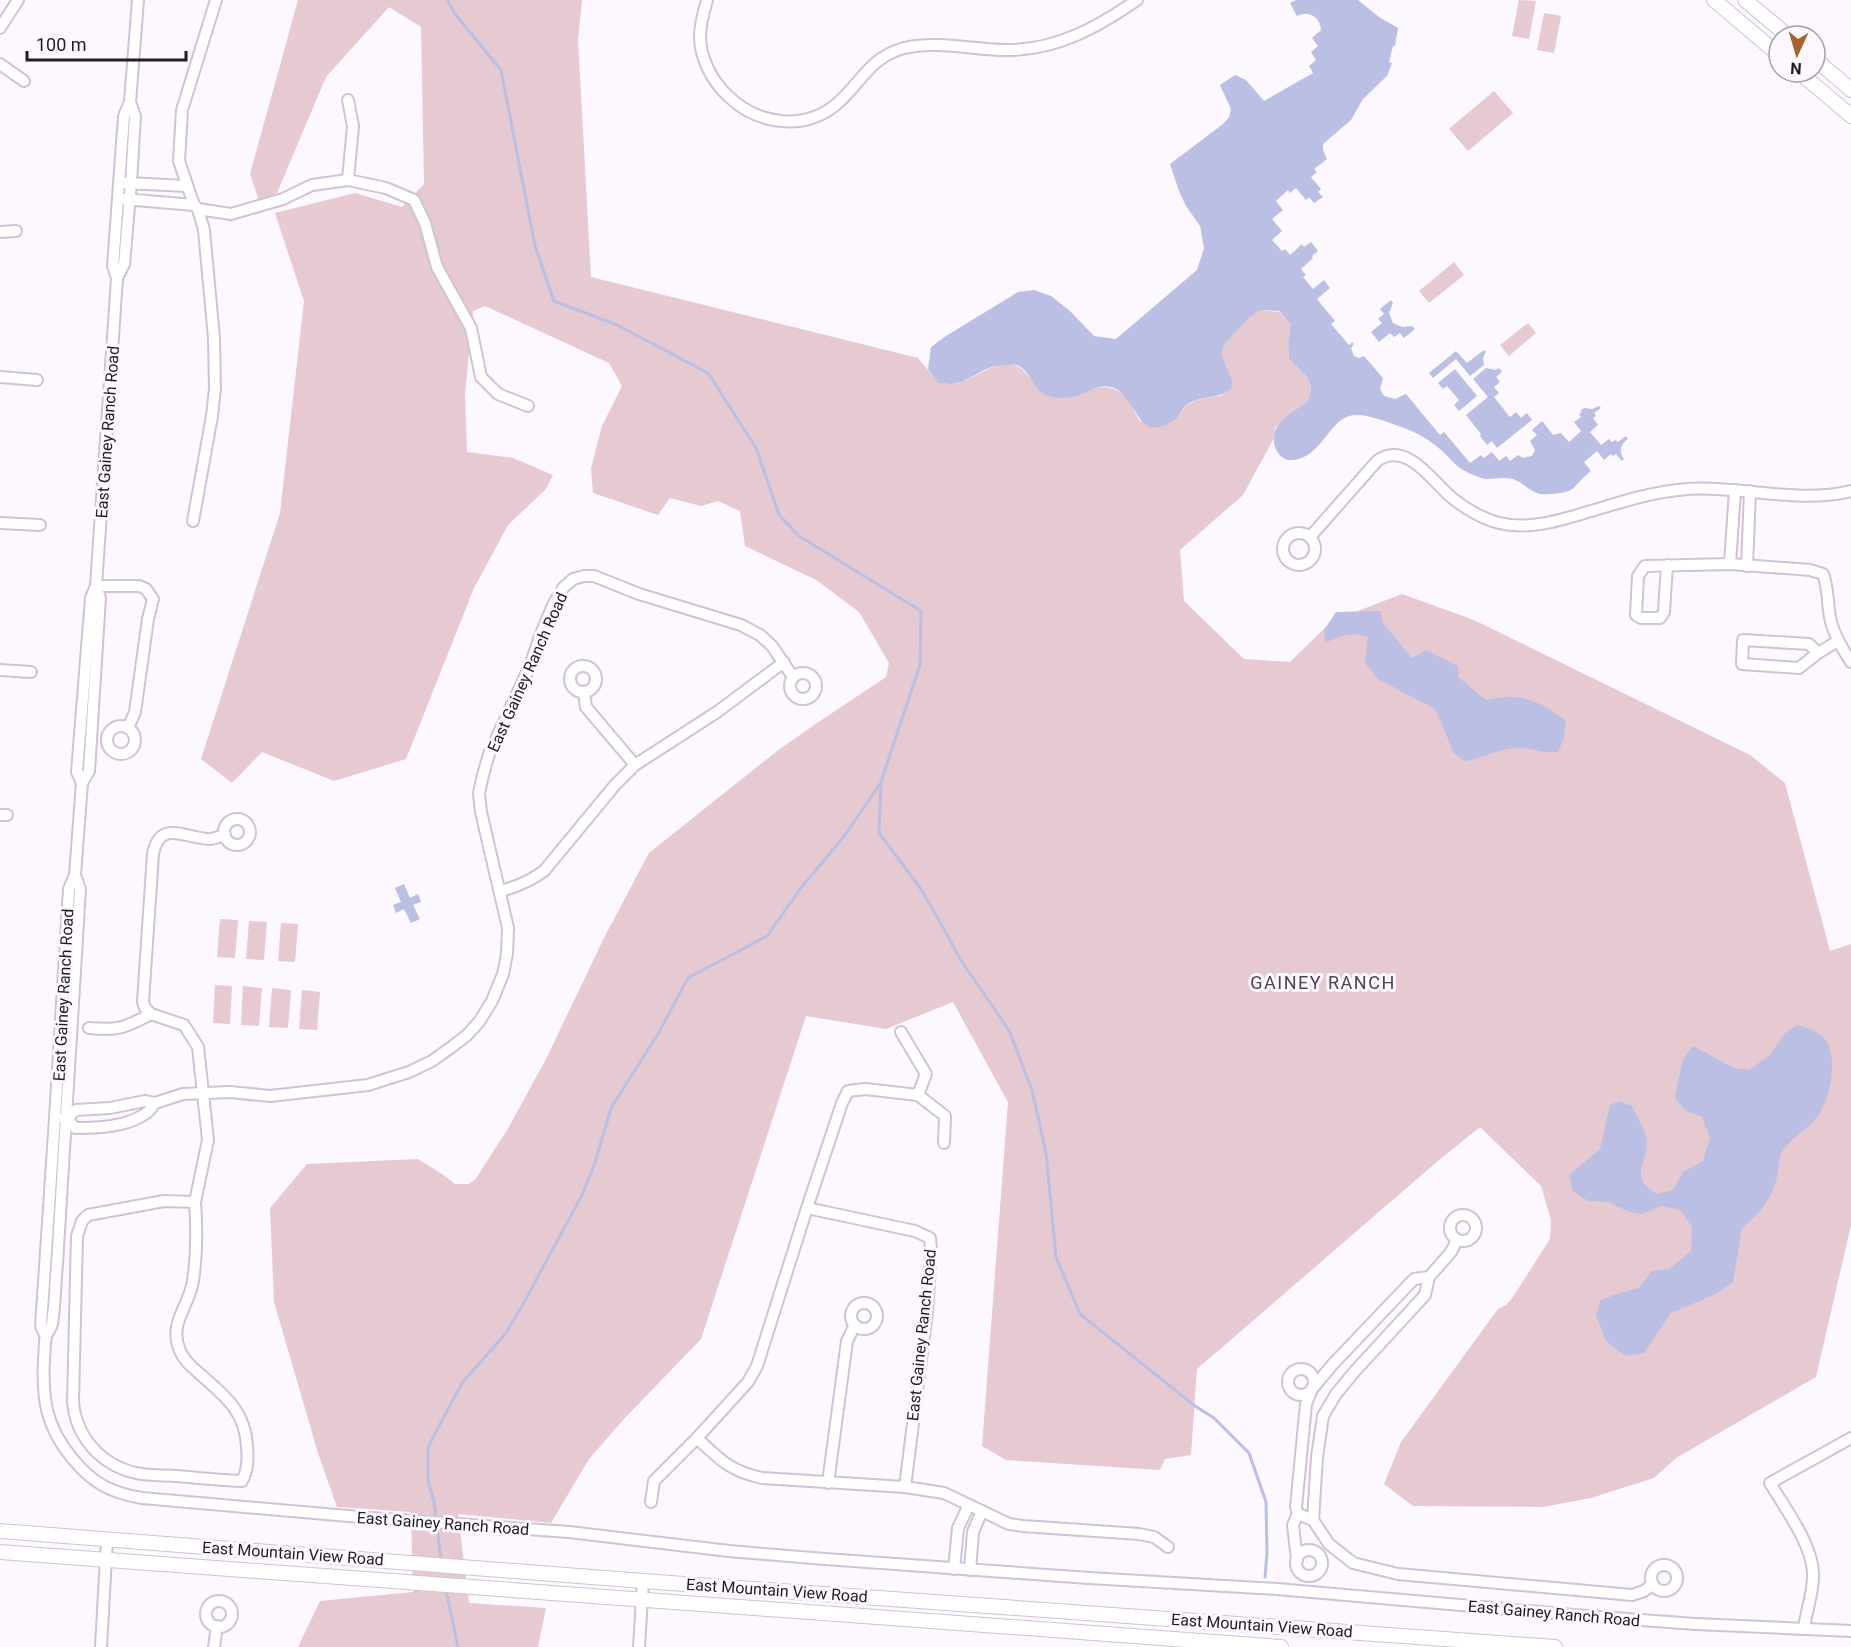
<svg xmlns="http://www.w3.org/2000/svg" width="1851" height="1647" font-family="Roboto,sans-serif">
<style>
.green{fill:#e6c9d1}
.water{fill:#bbbfe3}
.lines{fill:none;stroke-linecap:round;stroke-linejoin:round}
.stream{stroke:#bbbfe3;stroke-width:3}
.minor-casing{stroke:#d0c3d3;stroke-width:14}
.major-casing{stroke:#d0c3d3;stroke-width:16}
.minor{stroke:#fff;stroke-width:10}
.major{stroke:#fff;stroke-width:14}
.labels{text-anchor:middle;stroke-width:6;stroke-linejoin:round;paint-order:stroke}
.street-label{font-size:16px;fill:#201c21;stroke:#fdf8ff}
.neighbourhood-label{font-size:18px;letter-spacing:1.5px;fill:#4f4451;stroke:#fdf8ff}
</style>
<rect width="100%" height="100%" fill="#fdf8ff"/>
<g class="green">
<path d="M 298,0 L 582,0 L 578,40 L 591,277 L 918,358 L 939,383 C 945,383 952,385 958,383 C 993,372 1011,342 1038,390 L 1080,395 C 1093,386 1111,383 1125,396 C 1131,402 1134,413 1140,421 L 1178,417 L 1187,405 L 1197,400 L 1222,395 L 1222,356 L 1224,345 L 1250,317 L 1261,310 L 1279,312 L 1291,325 L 1288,343 L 1289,359 L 1308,378 L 1311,388 L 1308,401 L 1283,420 L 1275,428 L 1273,440 L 1243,495 L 1180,550 L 1184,601 L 1244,659 L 1290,662 L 1332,621 L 1402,594 L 1474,620 L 1750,755 L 1785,783 L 1830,951 L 1851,944 L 1851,1225 L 1816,1377 L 1676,1458 L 1654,1478 L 1591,1498 L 1543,1507 L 1413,1506 L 1384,1484 L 1401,1442 L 1498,1309 L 1506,1305 L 1513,1297 L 1550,1239 L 1551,1220 L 1541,1186 L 1480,1127 L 1439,1160 L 1197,1369 L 1191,1455 L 1165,1459 L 1160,1470 L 1006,1460 L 982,1446 L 1008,1102 L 953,1002 L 886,1029 L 806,1016 L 701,1339 L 623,1420 L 589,1459 L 551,1523 L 458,1514 L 469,1603 L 546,1608 L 538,1647 L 298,1647 L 320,1601 L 413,1592 L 411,1512 L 337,1507 L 318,1453 L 274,1302 L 270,1208 L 307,1164 L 418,1159 L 445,1176 L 455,1184 L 468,1184 L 475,1180 L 509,1127 L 546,1059 L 605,936 L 649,853 L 777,751 L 817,723 L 886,677 L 889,663 L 859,612 L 816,580 L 745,546 L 740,511 L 718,501 L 701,506 L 670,498 L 658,515 L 593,493 L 591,468 L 602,426 L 622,386 L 609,363 L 485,306 L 473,311 L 465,395 L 467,452 L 513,458 L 553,475 L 546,489 L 508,525 L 474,588 L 406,759 L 334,781 L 262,752 L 232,783 L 201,759 L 280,513 L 304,301 L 275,213 L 355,193 L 402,207 L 424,184 L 421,27 L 389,7 L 326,77 L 277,193 L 259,200 L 250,174 Z"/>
<polygon points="1519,0 1536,1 1529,39 1512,36"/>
<polygon points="1544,13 1561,16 1554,53 1537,50"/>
<polygon points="1494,91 1513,113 1468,151 1449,129"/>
<polygon points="1454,262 1464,275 1429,303 1419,291"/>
<polygon points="1528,323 1536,333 1509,356 1500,345"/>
<polygon points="220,919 238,920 235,958 217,957"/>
<polygon points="249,921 267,922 264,960 246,959"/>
<polygon points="281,923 298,924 295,962 278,961"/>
<polygon points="215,985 232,986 230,1024 213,1023"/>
<polygon points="243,986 262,988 259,1026 241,1025"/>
<polygon points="272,988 291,990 288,1028 269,1027"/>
<polygon points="302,990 320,992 317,1030 299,1029"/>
</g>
<g class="water">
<path d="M 1296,0 L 1358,0 L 1379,17 L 1398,28 L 1395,46 L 1393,46 L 1389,62 L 1392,63 L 1387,76 L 1363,99 L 1351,120 L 1323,144 L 1323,150 L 1327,159 L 1314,169 L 1317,172 L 1311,177 L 1321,189 L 1318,192 L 1323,197 L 1314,203 L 1309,197 L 1306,200 L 1296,188 L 1290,193 L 1288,190 L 1276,201 L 1283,210 L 1272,219 L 1282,231 L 1272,240 L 1282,251 L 1285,249 L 1290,255 L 1302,244 L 1304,247 L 1311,242 L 1318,251 L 1312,256 L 1313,258 L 1301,269 L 1306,275 L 1303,277 L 1313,289 L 1324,280 L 1330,288 L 1317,299 L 1335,321 L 1331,324 L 1349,345 L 1352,342 L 1354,344 L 1351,348 L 1354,356 L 1359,358 L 1364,356 L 1383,378 L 1380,389 L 1384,396 L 1395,399 L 1406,394 L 1440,435 L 1444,432 L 1470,463 L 1481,455 L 1484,458 L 1492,452 L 1499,461 L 1506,456 L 1510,461 L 1518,455 L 1523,458 L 1532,456 L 1535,450 L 1530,441 L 1537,435 L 1532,430 L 1542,421 L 1553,435 L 1561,433 L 1569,442 L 1581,431 L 1574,422 L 1581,417 L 1579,414 L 1582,412 L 1580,411 L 1584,408 L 1592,409 L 1599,406 L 1601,408 L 1594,413 L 1596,416 L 1593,418 L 1598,425 L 1590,432 L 1601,445 L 1609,439 L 1612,442 L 1615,440 L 1618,442 L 1626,436 L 1628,439 C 1621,444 1618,451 1624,459 L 1622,461 L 1616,454 L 1613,456 L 1611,454 L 1604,460 L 1597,451 L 1584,462 L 1591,471 C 1572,486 1578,493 1550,494 C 1546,494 1541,495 1537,493 C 1528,490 1522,482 1513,479 C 1504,477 1495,479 1486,479 C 1479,478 1471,474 1465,471 C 1455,466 1449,457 1441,450 C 1430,440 1416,432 1401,427 C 1387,422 1363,412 1349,416 C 1329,422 1320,458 1293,460 C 1276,462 1269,438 1277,427 C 1284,416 1298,409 1308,401 L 1311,388 L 1308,378 L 1289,359 L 1288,343 L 1291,325 L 1279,311 L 1261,310 L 1250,317 L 1224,345 L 1222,356 L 1232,381 L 1231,389 C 1216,400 1202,395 1188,404 C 1183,407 1181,414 1177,418 C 1135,450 1138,392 1110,387 C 1098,385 1090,391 1080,395 C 1070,399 1054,399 1044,394 C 1032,388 1031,370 1016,365 C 1014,364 1010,365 1007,365 C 985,364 976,378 957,383 C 951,385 944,383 938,383 L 928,369 L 931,347 L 946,336 L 1018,292 L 1034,290 L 1051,296 L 1070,311 L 1094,336 L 1116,339 L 1197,270 L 1204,248 L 1200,226 L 1186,206 L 1179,191 L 1170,164 L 1223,124 L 1229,117 L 1231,109 L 1220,85 L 1235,75 L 1246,80 L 1264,101 L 1313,73 L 1309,66 L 1316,60 L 1311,52 L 1318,46 L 1312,38 L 1321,30 C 1320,17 1309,10 1297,16 L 1290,3 Z"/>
<polygon points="1391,300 1393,303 1389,313 1393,323 1402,327 1412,326 1415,329 1404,338 1400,333 1394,337 1390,333 1379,342 1371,332 1382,323 1378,319 1384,314 1380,309"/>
<polygon points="1484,350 1486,352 1483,358 1484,365 1470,376 1456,359 1433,378 1429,373 1456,351 1467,363"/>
<polygon points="1486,368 1495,370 1499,368 1502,372 1496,377 1500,382 1494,387 1499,393 1494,397 1510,417 1516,412 1521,418 1527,413 1532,420 1497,448 1492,441 1487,445 1480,436 1481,434 1466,415 1488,397 1473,379"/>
<polygon points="1455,369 1477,396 1459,411 1454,405 1459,400 1447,386 1443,389 1438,383"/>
<path d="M 1381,611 L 1382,622 L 1412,658 L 1426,650 L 1458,666 L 1458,677 L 1486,700 C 1520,692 1539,700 1566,721 L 1564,738 L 1558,752 C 1544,754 1533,748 1520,748 C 1500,747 1483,759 1464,761 L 1453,752 L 1443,726 L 1435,709 L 1378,679 L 1365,663 L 1368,637 C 1350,631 1341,636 1325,643 L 1324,630 L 1336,612 Z"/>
<polygon points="404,884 410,898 418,894 421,902 413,905 420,919 411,923 404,909 396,913 393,905 401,902 395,888"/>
<path d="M 1797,1025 C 1808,1028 1823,1033 1828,1044 C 1837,1062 1830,1098 1819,1114 C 1810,1129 1791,1136 1781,1154 C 1778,1160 1779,1169 1777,1176 C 1773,1198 1759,1215 1742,1228 L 1733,1282 L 1716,1294 L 1671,1313 L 1644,1353 L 1625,1356 L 1606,1341 L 1596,1315 L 1600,1301 L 1616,1294 L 1639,1288 L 1652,1271 L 1669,1269 L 1691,1251 L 1692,1227 L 1680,1210 L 1661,1206 L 1642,1214 L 1629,1212 L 1609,1202 L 1588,1201 L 1573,1191 L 1569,1175 L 1600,1149 L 1610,1105 L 1619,1101 L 1632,1106 C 1636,1115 1647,1133 1647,1141 C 1647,1166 1628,1177 1657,1194 L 1673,1190 L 1683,1172 L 1703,1161 L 1710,1138 L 1702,1117 L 1685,1110 L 1675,1098 L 1683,1059 L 1693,1046 L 1734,1068 L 1749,1070 L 1770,1055 L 1784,1034 Z"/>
</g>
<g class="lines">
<g class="stream">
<polyline points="447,0 455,14 501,70 535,246 554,301 617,325 708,373 756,448 779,515 799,536 921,611 920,665 881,782 879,833 923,892 962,962 1009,1030 1032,1090 1046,1153 1056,1257 1080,1314 1195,1406 1214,1418 1249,1453 1266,1502 1267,1553 1265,1577"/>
<polyline points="441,1560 434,1502 428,1480 428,1447 462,1383 506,1333 527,1297 582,1195 594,1166 611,1108 659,1032 688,978 767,936 801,888 845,835 880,784"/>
<polyline points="446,1590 458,1647"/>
</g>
<g class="minor-casing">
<g id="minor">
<path d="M 707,0 C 704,11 700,24 700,36 C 700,58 712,81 728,96 C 758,125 806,132 839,102 C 862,81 871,57 904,48 C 939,40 973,50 1008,50 C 1057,50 1098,27 1137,0"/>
<polyline points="0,28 18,0"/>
<polyline points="0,64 24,81"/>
<polyline points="348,100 353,126 348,180"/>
<polyline points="125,183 187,186"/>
<polyline points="124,199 194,205"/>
<polyline points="198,209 231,214 283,199 312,185 348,180 386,188 414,200 425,223 437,267 471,328 481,377 498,394 528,406"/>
<polyline points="0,232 16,231"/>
<polyline points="117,278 113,266 124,116 130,102 138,0"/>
<polyline points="0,377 37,380"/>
<polyline points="193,521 212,416 215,388 214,338 204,230 198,209 194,205 179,161 182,110 216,0"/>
<polyline points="0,523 40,525"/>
<circle cx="1299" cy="549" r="16"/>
<path d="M 1310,537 L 1377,461 C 1406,440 1431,480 1451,497 C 1464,508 1483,519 1499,523 C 1533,531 1566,518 1598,509 C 1624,501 1650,493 1678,490 C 1735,483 1794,505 1851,491"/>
<polyline points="1730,564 1735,490"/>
<path d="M 1667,565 L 1664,612 L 1660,618 L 1641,618 L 1636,615 L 1638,576 L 1645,566 L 1730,564 L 1810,570 L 1823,574 C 1829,590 1827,606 1831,622 C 1835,637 1843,650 1851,662"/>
<polyline points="1747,566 1750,491"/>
<path d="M 96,586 L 100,598 L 89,771 L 82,783 L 75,875 L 80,889 L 57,1264 C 55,1284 55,1305 52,1324 C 51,1329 47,1332 46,1336 C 44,1343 45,1352 44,1359 C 42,1399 46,1427 72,1458 C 92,1483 111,1493 142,1498 L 371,1518 L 569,1532 L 729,1551 L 812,1558 L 1089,1578 L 1277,1589 L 1586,1616 L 1696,1624 L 1851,1631"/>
<polyline points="96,586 139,586 146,589 153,599 148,619 135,712 128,728"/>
<polyline points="1818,653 1799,668 1742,664 1743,640 1809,644 1818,653 1838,641"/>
<circle cx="583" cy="679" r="13"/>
<polyline points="0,670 31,672"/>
<circle cx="803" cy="686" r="13"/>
<polyline points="584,692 586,707 635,765"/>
<circle cx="121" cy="740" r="14"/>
<polyline points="82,783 77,772 91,598 96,586 117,278 124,264 131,183 135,116 130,102"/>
<polyline points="0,815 7,815"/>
<circle cx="237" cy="832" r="13"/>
<path d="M 500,891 C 517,887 530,881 544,871 L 615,785 L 635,765 L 717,712 L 784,662"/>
<path d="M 89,1028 C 119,1031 126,1027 151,1014"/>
<polyline points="901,1032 926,1074 918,1095 945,1116 944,1143"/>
<path d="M 64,1118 L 67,1118 L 75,1128 C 97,1128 126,1127 145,1114 C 149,1112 152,1107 155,1103"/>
<polyline points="67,1118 76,1110 110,1108 145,1101 155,1103 183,1094 230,1092 270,1096 368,1085 409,1072 432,1061 453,1046 467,1035 479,1022 492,1001 503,974 507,954 508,928 481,812 479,793 483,775 489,754 530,666 539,639 553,605 563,588 573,579 584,576 594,576 639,594 741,625 760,635 772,646 793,677"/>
<path d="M 195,1202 C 197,1229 197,1254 193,1281 C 189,1307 168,1323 180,1351 C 184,1361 193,1368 201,1375 C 225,1396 245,1411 247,1446 C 248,1459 248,1470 242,1481 C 220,1480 199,1478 177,1476 C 164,1475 149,1476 136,1473 C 101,1465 76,1437 73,1402 L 77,1236 L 82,1221 L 88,1215 L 164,1201 L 195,1202 L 208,1140 L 198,1047 L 184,1025 L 151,1014 L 145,1008 L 143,1002 L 153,854 C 160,818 186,839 210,839 C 214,839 220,836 225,835"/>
<circle cx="1463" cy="1228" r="13"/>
<polyline points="1457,1240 1451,1252 1429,1277 1425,1295 1355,1371 1336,1394 1323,1416 1317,1457 1313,1520 1329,1544 1353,1563 1398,1574 1632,1595 1644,1591 1653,1584"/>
<circle cx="864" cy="1316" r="13"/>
<polyline points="46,1337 41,1326 55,1118 69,889 75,875"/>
<circle cx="1301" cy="1382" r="13"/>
<path d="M 697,1438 C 720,1460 730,1471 762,1478 L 905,1487 L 944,1493 L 1009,1524 L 1023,1526 L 1139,1534 L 1154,1537 L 1168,1547"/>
<polyline points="828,1483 847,1341 855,1325"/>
<polyline points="905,1487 927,1312 931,1250 930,1238 915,1231 807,1208 842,1103 848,1091 865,1089 918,1095"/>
<polyline points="651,1502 654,1481 697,1438 748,1382 757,1366 807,1208"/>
<polyline points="1313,1520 1298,1514 1296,1507 1306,1404 1312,1389 1333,1364 1414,1279 1429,1277"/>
<circle cx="1309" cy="1563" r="13"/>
<polyline points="1297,1560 1293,1525 1298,1514"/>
<circle cx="1664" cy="1578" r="13"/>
<polyline points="954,1569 958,1528 969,1505"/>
<polyline points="970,1570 973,1532 982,1511"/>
<circle cx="219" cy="1614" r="13"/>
<path d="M 1804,1629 C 1806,1610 1814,1592 1813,1573 C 1812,1544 1785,1508 1770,1483 L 1851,1438"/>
<polyline points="101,1647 107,1539"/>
<polyline points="214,1647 217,1626"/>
<polyline points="639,1647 643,1581"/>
</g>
</g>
<g class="major-casing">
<g id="major">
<polyline points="1714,0 1779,55"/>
<polyline points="1745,0 1788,36"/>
<polyline points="1815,59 1851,90"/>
<polyline points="1799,72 1851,116"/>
<polyline points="0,1531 643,1581 1555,1647"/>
<polyline points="0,1552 1281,1647"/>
</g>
</g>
<use href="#minor" class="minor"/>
<use href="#major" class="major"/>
</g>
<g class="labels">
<g class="street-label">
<text transform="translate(107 432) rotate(-86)" y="6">East Gainey Ranch Road</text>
<text transform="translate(527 672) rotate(-66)" y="6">East Gainey Ranch Road</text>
<text transform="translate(63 995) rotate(-87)" y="6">East Gainey Ranch Road</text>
<text transform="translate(921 1335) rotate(-84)" y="6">East Gainey Ranch Road</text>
<text transform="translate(443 1523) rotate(4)" y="6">East Gainey Ranch Road</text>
<text transform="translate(293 1553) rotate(4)" y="6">East Mountain View Road</text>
<text transform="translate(777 1590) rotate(4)" y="6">East Mountain View Road</text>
<text transform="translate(1554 1613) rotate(5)" y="6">East Gainey Ranch Road</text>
<text transform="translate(1262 1625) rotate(4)" y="6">East Mountain View Road</text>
</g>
<g class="neighbourhood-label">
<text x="1323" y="989">GAINEY RANCH</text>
</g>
</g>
<g transform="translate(1797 54) rotate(184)"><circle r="28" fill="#fdf8ff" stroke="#a5a0a6" stroke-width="1.5"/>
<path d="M0-4.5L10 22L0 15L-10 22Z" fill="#a4652d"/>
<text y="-9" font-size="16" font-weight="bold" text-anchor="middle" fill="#201c21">N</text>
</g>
<path d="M27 51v9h159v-9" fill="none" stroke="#201c21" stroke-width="3"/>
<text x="36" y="51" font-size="18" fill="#201c21" stroke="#fdf8ff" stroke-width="4.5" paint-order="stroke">100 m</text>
</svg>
